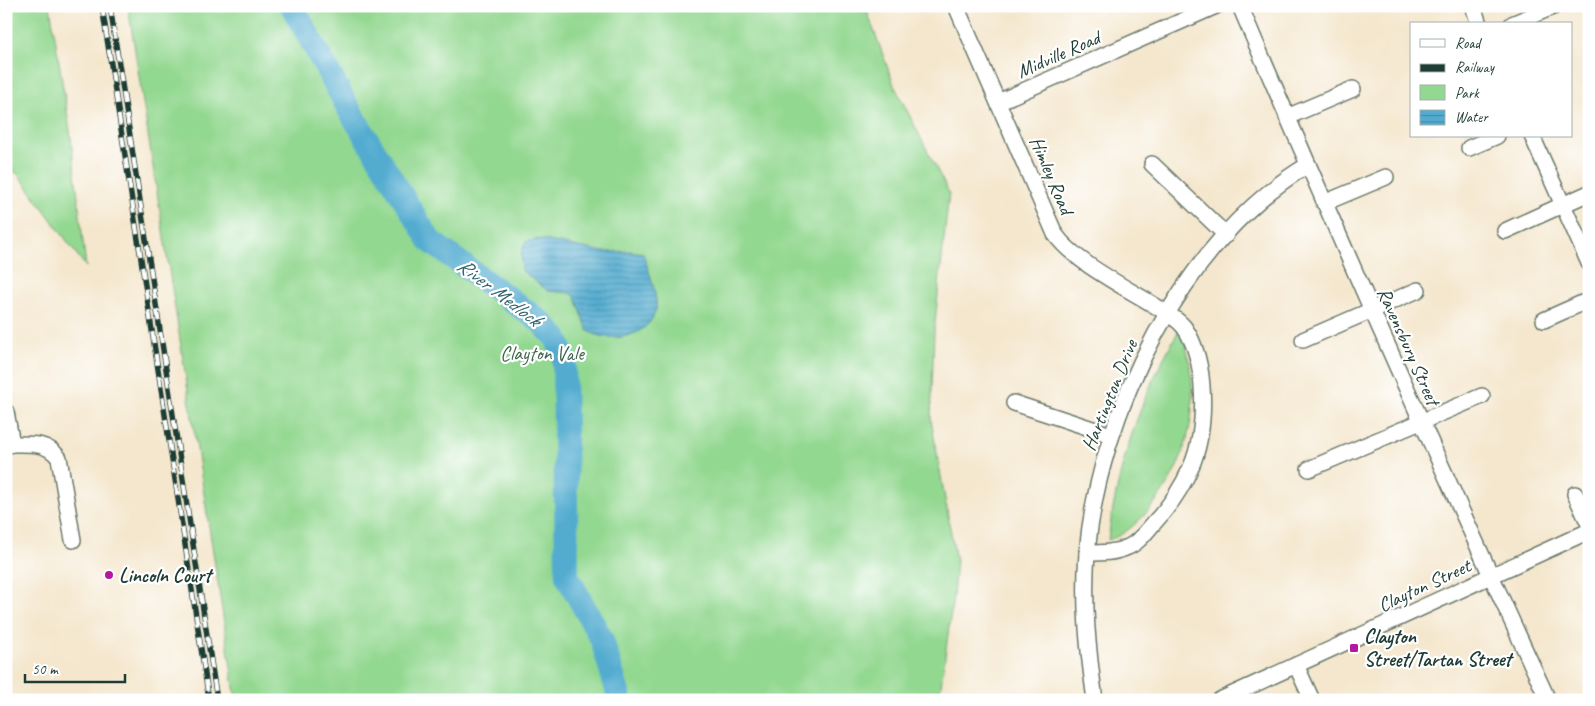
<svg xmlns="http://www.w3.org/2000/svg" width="1595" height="706" font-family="Caveat,sans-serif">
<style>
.green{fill:#93d890;stroke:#598a62}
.water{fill:url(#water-rules);stroke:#397482}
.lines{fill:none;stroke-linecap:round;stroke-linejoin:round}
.river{stroke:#53acd0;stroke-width:24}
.minor-casing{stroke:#6a786a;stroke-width:18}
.minor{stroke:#fff;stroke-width:15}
.rail-casing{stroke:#1f3d34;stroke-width:5.5}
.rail{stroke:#fff;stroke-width:4;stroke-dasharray:11;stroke-linecap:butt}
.poi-dot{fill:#b5179e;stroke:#fff;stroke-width:2}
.labels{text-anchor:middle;stroke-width:4.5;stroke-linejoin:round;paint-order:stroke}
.street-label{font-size:20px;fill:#1f3d34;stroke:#fff}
.park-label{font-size:20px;fill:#3c644b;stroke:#fff}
.poi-label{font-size:20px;font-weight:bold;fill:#1f3d34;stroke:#fff;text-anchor:start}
.water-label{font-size:21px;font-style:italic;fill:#31646b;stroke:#fff}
</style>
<defs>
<pattern id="water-rules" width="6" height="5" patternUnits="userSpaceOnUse" patternTransform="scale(1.25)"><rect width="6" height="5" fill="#53acd0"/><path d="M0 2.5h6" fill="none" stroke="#448daa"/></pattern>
</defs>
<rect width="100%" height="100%" fill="#fff"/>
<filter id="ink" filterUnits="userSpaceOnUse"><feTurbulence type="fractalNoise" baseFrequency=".02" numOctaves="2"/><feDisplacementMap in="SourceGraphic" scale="10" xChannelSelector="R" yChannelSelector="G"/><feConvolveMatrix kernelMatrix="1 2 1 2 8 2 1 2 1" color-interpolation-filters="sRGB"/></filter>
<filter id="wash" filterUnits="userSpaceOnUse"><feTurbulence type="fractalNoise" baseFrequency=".0096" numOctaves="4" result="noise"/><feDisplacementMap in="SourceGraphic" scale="20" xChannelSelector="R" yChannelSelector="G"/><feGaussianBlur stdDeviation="1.12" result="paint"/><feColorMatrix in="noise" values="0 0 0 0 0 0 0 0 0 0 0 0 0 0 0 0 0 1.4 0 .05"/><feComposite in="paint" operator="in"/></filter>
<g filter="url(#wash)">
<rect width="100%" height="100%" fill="#f4e7ce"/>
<g class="green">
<polygon points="6,6 50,6 71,137 86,267 18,174 6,167"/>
<polygon points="128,6 865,6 894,85 949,193 934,331 931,420 956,561 953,598 939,700 236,700"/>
<path d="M 1178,332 C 1186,340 1189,357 1190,368 C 1199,420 1183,471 1148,511 C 1136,524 1125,535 1108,540 C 1118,465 1140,397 1178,332 Z"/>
</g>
<path class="water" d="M 539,239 L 604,252 L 630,251 L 643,253 C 647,265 659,298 656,310 C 648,338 610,344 588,331 L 575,296 L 570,293 L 548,291 L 522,271 L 521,254 L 525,242 Z"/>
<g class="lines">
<polyline class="river" points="292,6 351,113 430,241 541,322 557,339 564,359 567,576 602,640 620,700"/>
</g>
</g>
<g filter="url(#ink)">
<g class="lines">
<g class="minor-casing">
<g id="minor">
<path d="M 956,6 L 1055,234 C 1074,262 1127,288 1157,307 C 1165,312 1178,319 1184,327 C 1208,361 1207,430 1191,467 C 1182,488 1169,507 1153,524 C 1146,532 1138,543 1128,547 C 1115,553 1102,553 1087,553"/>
<path d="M 1240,6 C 1339,239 1442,470 1548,700"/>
<polyline points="1473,6 1479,24"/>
<polyline points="1512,24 1555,6"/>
<polyline points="998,102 1216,6"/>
<polyline points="1287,117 1353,89"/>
<polyline points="1532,136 1589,263"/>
<polyline points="1469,148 1497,136"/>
<polyline points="1152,164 1226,235"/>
<polyline points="1324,203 1386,177"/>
<polyline points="1505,231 1589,193"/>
<polyline points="1544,320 1589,300"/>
<polyline points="1303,340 1418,290"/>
<polyline points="1014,403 1111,435"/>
<polyline points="6,412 12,444 6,446"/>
<path d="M 12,444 C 31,444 47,442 59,458 L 73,540"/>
<polyline points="1309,469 1482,396"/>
<polyline points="1575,494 1589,524"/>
<polyline points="1296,665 1312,700"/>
<path d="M 1095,700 C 1088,651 1083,603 1087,553 C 1099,413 1184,238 1308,165"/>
<polyline points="1220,700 1589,531"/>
</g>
</g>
<use href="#minor" class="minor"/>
<g class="rail-casing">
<g id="rail">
<polyline points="102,6 209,700"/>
<polyline points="110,6 217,700"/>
</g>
</g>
<use href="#rail" class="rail"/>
</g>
</g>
<g class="poi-dot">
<circle cx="109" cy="575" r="5"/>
<rect x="1349" y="643" width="10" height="10" rx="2.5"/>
</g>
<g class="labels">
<g class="street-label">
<text transform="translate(1058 54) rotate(-24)" y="7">Midville Road</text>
<text transform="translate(1052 175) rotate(67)" y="7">Himley Road</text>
<text transform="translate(1409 346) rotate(66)" y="7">Ravensbury Street</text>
<text transform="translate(1109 395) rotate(-68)" y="7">Hartington Drive</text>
<text transform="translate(1424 585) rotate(-25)" y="7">Clayton Street</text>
</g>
<g class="park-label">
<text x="542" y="360">Clayton Vale</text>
</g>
<g class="poi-label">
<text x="119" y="582">Lincoln Court</text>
<text x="1364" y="643">Clayton<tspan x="1364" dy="23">Street/Tartan Street</tspan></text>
</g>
<g class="water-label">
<text transform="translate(499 292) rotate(37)" y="7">River Medlock</text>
</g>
</g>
<rect width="1595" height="706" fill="none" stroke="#fff" stroke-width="25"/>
<rect x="1410" y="22" width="162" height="115" fill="#ffffff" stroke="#a5b1ae"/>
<rect x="1420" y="39" width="25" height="8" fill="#ffffff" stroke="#a5b1ae"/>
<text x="1455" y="48" font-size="15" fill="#1f3d34">Road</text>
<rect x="1420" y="64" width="25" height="8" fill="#1f3d34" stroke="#a5b1ae"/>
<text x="1455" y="72" font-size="15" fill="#1f3d34">Railway</text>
<rect x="1420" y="85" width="25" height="15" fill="#93d890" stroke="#a5b1ae"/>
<text x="1455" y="98" font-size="15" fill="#1f3d34">Park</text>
<rect x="1420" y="110" width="25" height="15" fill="url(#water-rules)" stroke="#a5b1ae"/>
<text x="1455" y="122" font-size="15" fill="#1f3d34">Water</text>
<path d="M25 674v8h100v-8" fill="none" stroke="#1f3d34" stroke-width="2.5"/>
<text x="32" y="674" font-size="15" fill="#1f3d34" stroke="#ffffff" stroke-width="4" paint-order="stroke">50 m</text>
</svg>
